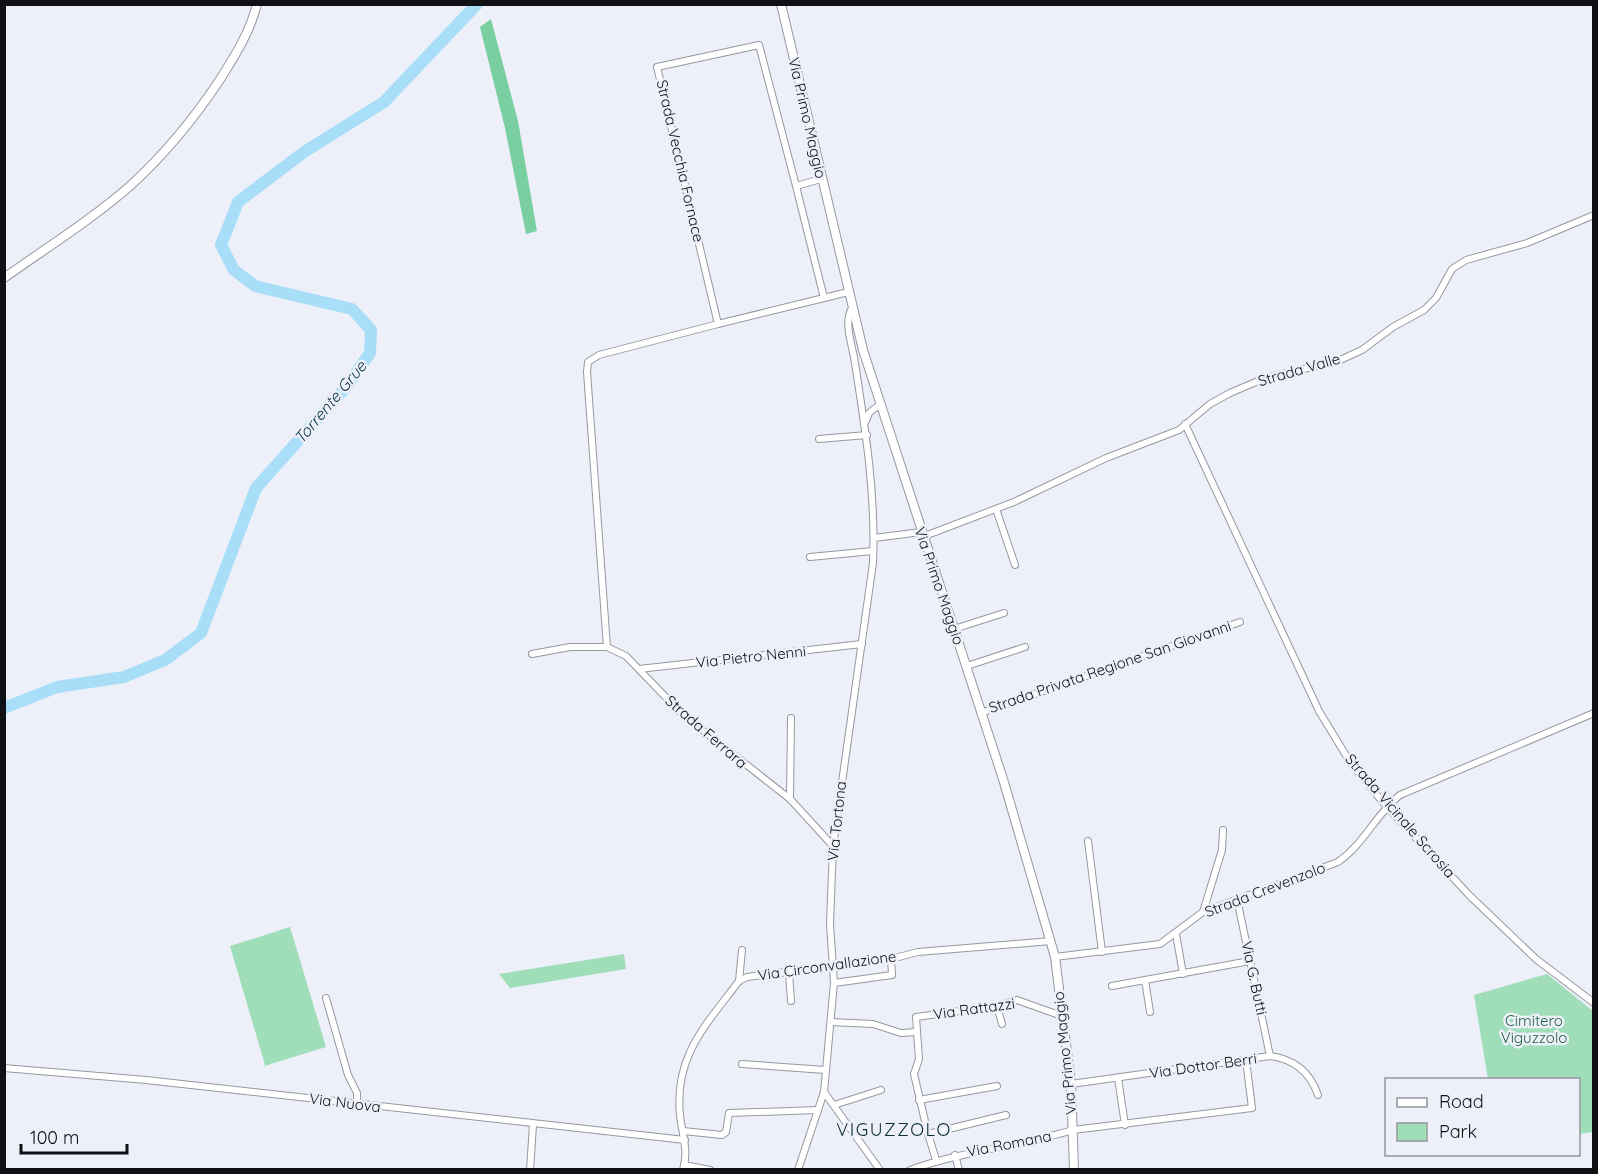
<svg xmlns="http://www.w3.org/2000/svg" width="1598" height="1174" font-family="Quicksand,sans-serif">
<style>
.green{fill:#9fdeb9}
.forest{fill:#79cfa0}
.lines{fill:none;stroke-linecap:round;stroke-linejoin:round}
.river{stroke:#a9def8;stroke-width:12}
.street-casing{stroke:#9698a0;stroke-width:8}
.secondary-casing{stroke:#9698a0;stroke-width:10}
.street{stroke:#fff;stroke-width:6}
.secondary{stroke:#fff;stroke-width:8}
.labels{text-anchor:middle;stroke-width:5;stroke-linejoin:round;paint-order:stroke}
.street-label{font-size:15px;fill:#101114;stroke:#eef0f9}
.park-label{font-size:15px;fill:#226142;stroke:#eef0f9}
.water-label{font-size:16px;font-style:italic;fill:#053243;stroke:#eef0f9}
.quarter-label{font-size:18px;letter-spacing:1.5px;fill:#0c2e34;stroke:#eef0f9}
</style>
<rect width="100%" height="100%" fill="#eef0f9"/>
<g class="green">
<polygon points="290,927 326,1047 261,1067 265,1065 230,946"/>
<polygon points="624,954 626,969 510,988 499,974"/>
<polygon points="1547,974 1593,1011 1593,1132 1579,1134 1578,1080 1488,1079 1474,995"/>
</g>
<polygon class="forest" points="491,19 518,121 537,231 526,234 505,128 480,27"/>
<g class="lines">
<polyline class="river" points="4,708 57,687 124,677 165,660 201,633 256,488 346,387 370,353 371,330 352,309 255,286 234,270 221,245 238,202 304,152 384,102 477,4"/>
<g class="street-casing">
<g id="street">
<polyline points="796,186 824,298 718,324 657,67 759,45 796,186 821,179"/>
<polyline points="824,298 848,292"/>
<polyline points="866,421 869,413 879,405"/>
<polyline points="1185,424 1319,711 1350,762 1386,806 1470,896 1536,959 1594,1003"/>
<polyline points="819,439 867,435"/>
<polyline points="996,509 1015,565"/>
<polyline points="922,537 1014,502 1106,458 1179,430 1210,404 1230,393 1265,378 1338,361 1362,350 1393,327 1424,310 1436,298 1452,269 1466,260 1527,243 1594,215"/>
<polyline points="874,538 921,532"/>
<polyline points="810,557 873,551"/>
<polyline points="954,629 1004,613"/>
<polyline points="607,647 587,372 588,362 599,355 718,324"/>
<polyline points="532,654 570,647 607,647 626,656 682,714 790,799 833,846"/>
<polyline points="967,666 1025,647"/>
<polyline points="639,669 862,644"/>
<polyline points="981,713 1240,622"/>
<polyline points="790,799 791,718"/>
<polyline points="1088,841 1102,952"/>
<polyline points="1237,899 1270,1056"/>
<polyline points="1203,912 1222,850 1223,830"/>
<polyline points="1176,934 1183,974"/>
<path d="M 1055,957 L 1160,944 L 1203,912 L 1338,862 C 1364,844 1376,814 1400,795 L 1594,713"/>
<polyline points="789,973 791,1001"/>
<polyline points="1145,980 1150,1012"/>
<polyline points="739,981 742,950"/>
<polyline points="834,983 892,975 891,959"/>
<polyline points="1112,986 1250,961"/>
<polyline points="326,998 348,1075 357,1093 357,1104"/>
<polyline points="997,1006 1002,1024"/>
<polyline points="831,1022 873,1024 901,1033 917,1032"/>
<polyline points="742,1064 825,1070"/>
<polyline points="4,1068 146,1080 685,1140"/>
<polyline points="1118,1078 1125,1125"/>
<path d="M 1071,1084 L 1270,1056 C 1294,1059 1310,1072 1318,1095"/>
<polyline points="824,1092 880,1170"/>
<polyline points="919,1100 997,1086"/>
<polyline points="834,1105 881,1090"/>
<polyline points="683,1131 722,1135 726,1132 729,1113 818,1110"/>
<polyline points="928,1134 914,1074 919,1059 916,1017 997,1006 1017,1000 1062,1016"/>
<polyline points="955,1155 959,1170"/>
<polyline points="936,1160 928,1134 1006,1115"/>
<polyline points="684,1165 710,1170"/>
<polyline points="530,1170 533,1125"/>
<path d="M 683,1170 C 689,1150 682,1135 680,1115 C 674,1056 706,1025 739,981 L 747,977 L 891,959 L 918,952 L 1051,941"/>
<path d="M 798,1170 L 824,1092 L 834,983 L 830,924 L 833,846 L 873,563 C 876,493 865,427 854,357 C 851,342 844,321 852,308"/>
<path d="M 910,1170 C 963,1151 1019,1146 1073,1130 L 1252,1108 L 1246,1060"/>
</g>
</g>
<g class="secondary-casing">
<g id="secondary">
<polyline points="781,4 863,350 1003,779 1055,957 1071,1084 1074,1170"/>
<path d="M 4,278 C 46,248 91,220 130,186 C 164,155 196,116 221,78 C 236,54 250,32 257,4"/>
</g>
</g>
<use href="#street" class="street"/>
<use href="#secondary" class="secondary"/>
</g>
<g class="labels">
<g class="street-label">
<text transform="translate(807 118) rotate(77)" y="5">Via Primo Maggio</text>
<text transform="translate(680 161) rotate(77)" y="5">Strada Vecchia Fornace</text>
<text transform="translate(1299 370) rotate(-16)" y="5">Strada Valle</text>
<text transform="translate(939 586) rotate(71)" y="5">Via Primo Maggio</text>
<text transform="translate(751 657) rotate(-6)" y="5">Via Pietro Nenni</text>
<text transform="translate(1110 667) rotate(-19)" y="5">Strada Privata Regione San Giovanni</text>
<text transform="translate(706 732) rotate(41)" y="5">Strada Ferrara</text>
<text transform="translate(1400 816) rotate(49)" y="5">Strada Vicinale Scrosia</text>
<text transform="translate(837 821) rotate(-84)" y="5">Via Tortona</text>
<text transform="translate(1265 890) rotate(-21)" y="5">Strada Crevenzolo</text>
<text transform="translate(827 966) rotate(-8)" y="5">Via Circonvallazione</text>
<text transform="translate(1254 978) rotate(78)" y="5">Via G. Butti</text>
<text transform="translate(974 1009) rotate(-8)" y="5">Via Rattazzi</text>
<text transform="translate(1065 1053) rotate(-96)" y="5">Via Primo Maggio</text>
<text transform="translate(1203 1066) rotate(-8)" y="5">Via Dottor Berri</text>
<text transform="translate(345 1103) rotate(7)" y="5">Via Nuova</text>
<text transform="translate(1009 1144) rotate(-11)" y="5">Via Romana</text>
</g>
<g class="park-label">
<text x="1534" y="1026">Cimitero<tspan x="1534" dy="17">Viguzzolo</tspan></text>
</g>
<g class="water-label">
<text transform="translate(330 402) rotate(-50)" y="6">Torrente Grue</text>
</g>
<g class="quarter-label">
<text x="894" y="1136">VIGUZZOLO</text>
</g>
</g>
<rect width="1598" height="1174" fill="none" stroke="#101114" stroke-width="12"/>
<rect x="1385" y="1078" width="195" height="78" fill="#eef0f9" stroke="#95979d" stroke-width="1.5"/>
<rect x="1397" y="1098" width="30" height="9" fill="#ffffff" stroke="#95979d" stroke-width="1.5"/>
<text x="1439" y="1108" font-size="18" fill="#101114">Road</text>
<rect x="1397" y="1123" width="30" height="18" fill="#9fdeb9" stroke="#95979d" stroke-width="1.5"/>
<text x="1439" y="1138" font-size="18" fill="#101114">Park</text>
<path d="M21 1144v9h106v-9" fill="none" stroke="#101114" stroke-width="3"/>
<text x="30" y="1144" font-size="18" fill="#101114" stroke="#eef0f9" stroke-width="4.5" paint-order="stroke">100 m</text>
</svg>
